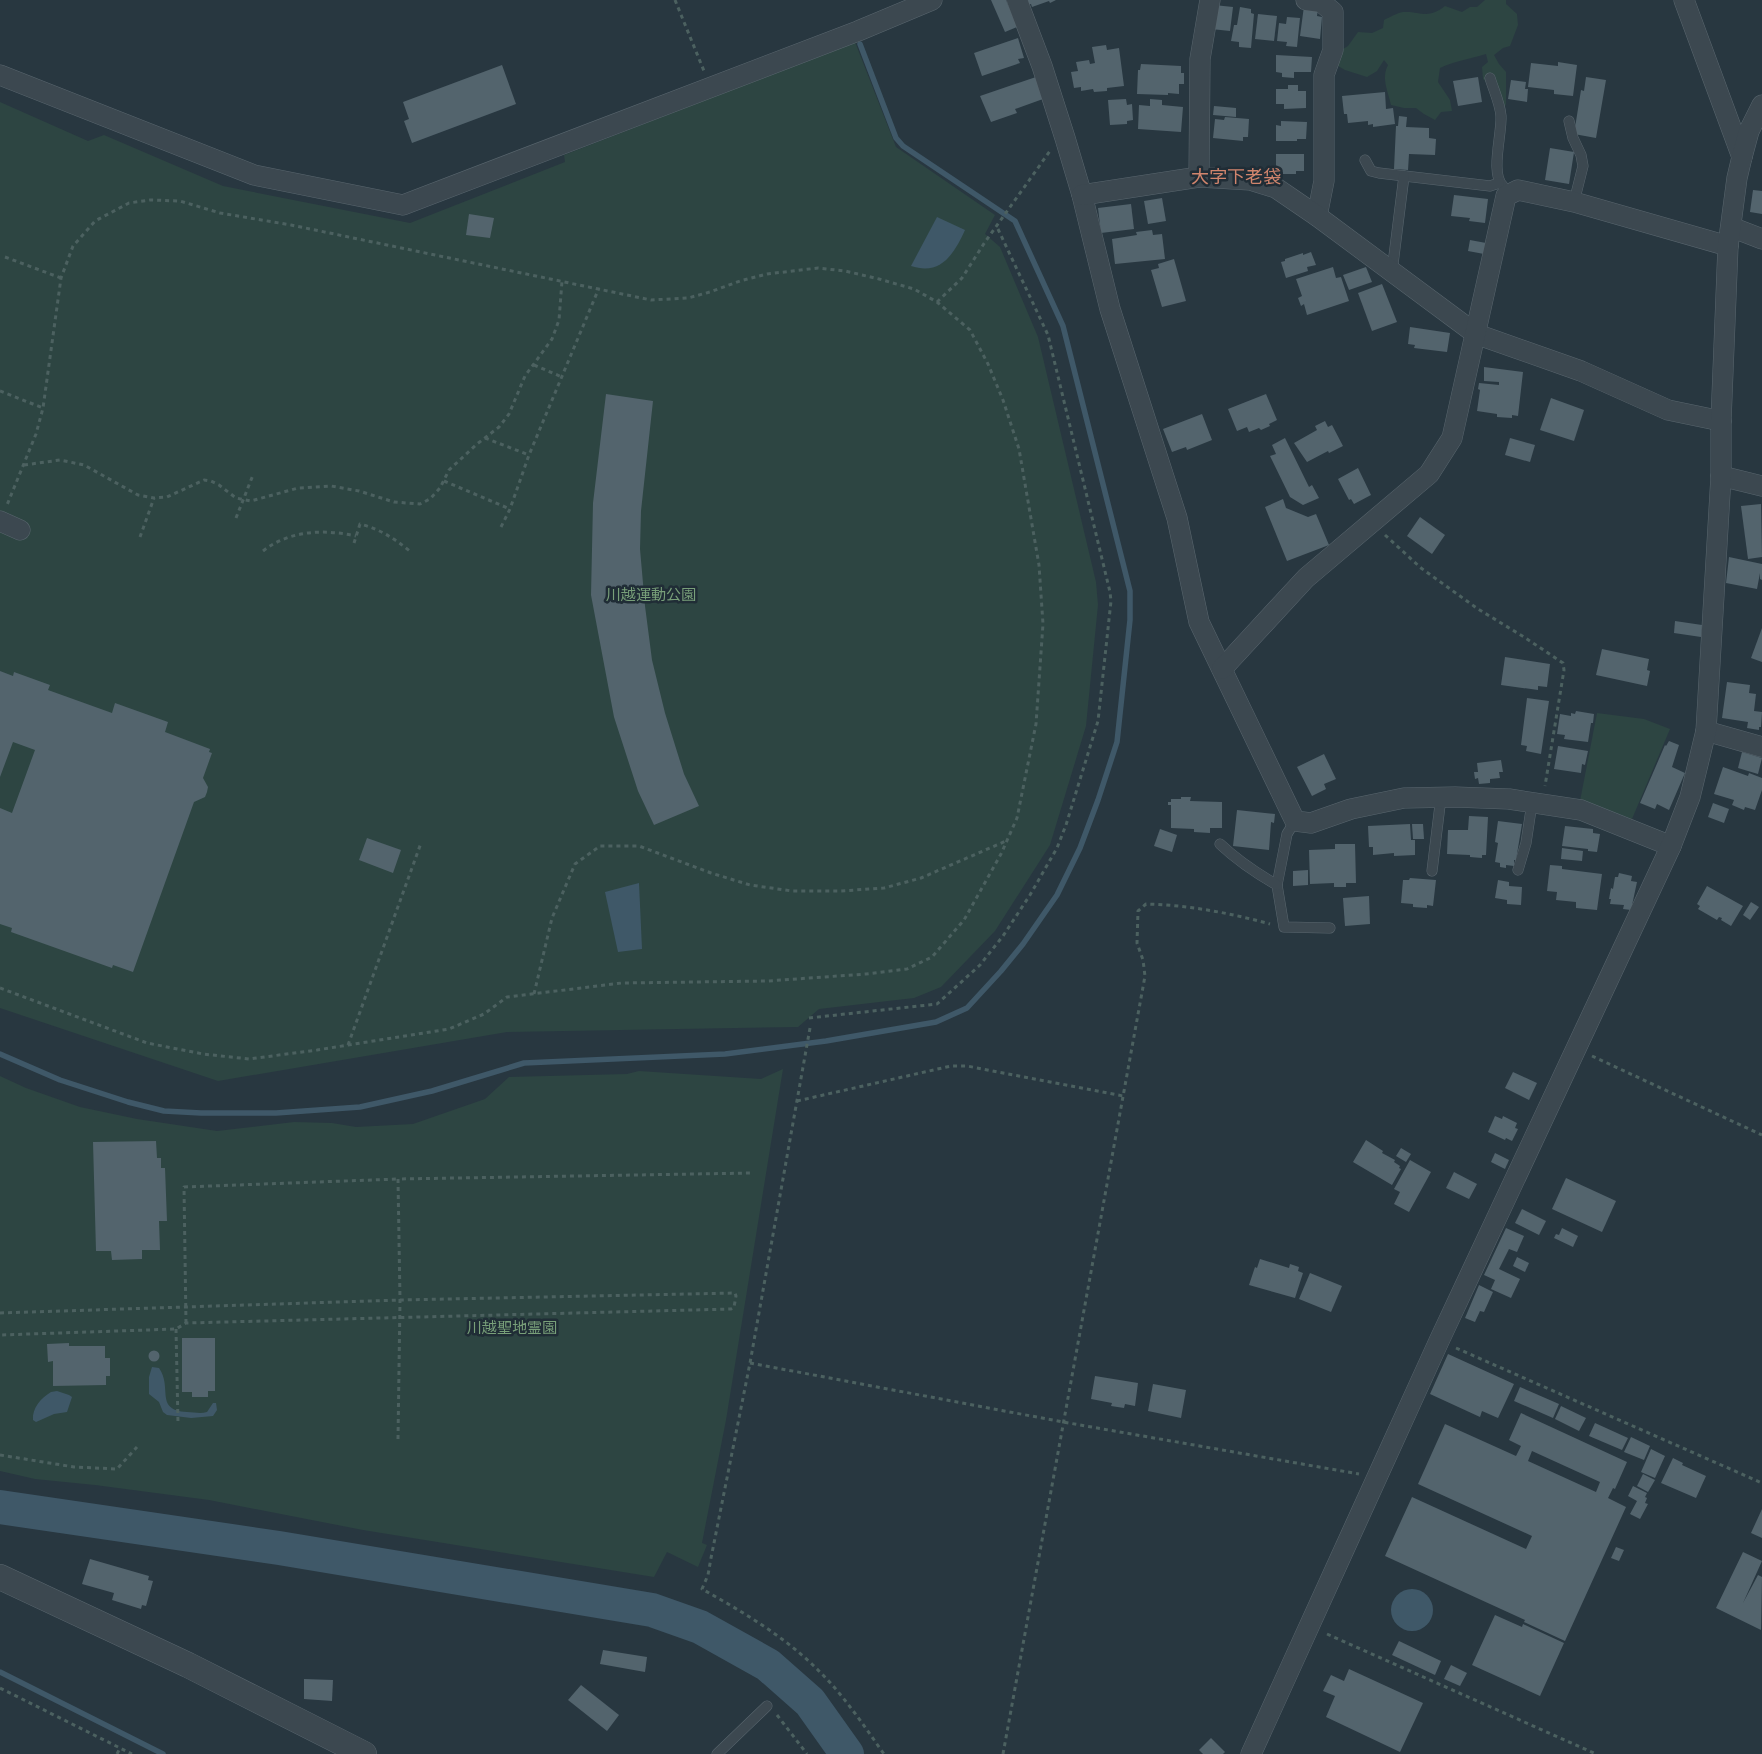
<svg xmlns="http://www.w3.org/2000/svg" width="1762" height="1754" font-family="'Golos Text','Noto Sans JP',sans-serif">
<style>
.green{fill:#2d4542}
.water{fill:#3f5868}
.lines{fill:none;stroke-linecap:round;stroke-linejoin:round}
.stream{stroke:#3f5868;stroke-width:5.5}
.river{stroke:#3f5868;stroke-width:34}
.building{fill:#53646d;fill-rule:evenodd}
.service-casing{stroke:#59666e;stroke-width:11}
.minor-casing{stroke:#59666e;stroke-width:21}
.tertiary-casing{stroke:#59666e;stroke-width:26}
.path{stroke:#4c6160;stroke-width:3;stroke-dasharray:4 4;stroke-linecap:butt}
.service{stroke:#3c4850;stroke-width:10}
.minor{stroke:#3c4850;stroke-width:20}
.tertiary{stroke:#3c4850;stroke-width:25}
.labels{text-anchor:middle;stroke-width:5;stroke-linejoin:round;paint-order:stroke}
.park-label{font-size:15px;fill:#789f79;stroke:#202d36}
.quarter-label{font-size:18px;fill:#d1856d;stroke:#202d36}
</style>
<rect width="100%" height="100%" fill="#283740"/>
<g class="green">
<path d="M 1485,0 L 1506,0 L 1506,4 L 1517,14 L 1518,25 L 1510,46 L 1503,48 L 1494,55 L 1499,64 L 1506,72 L 1506,104 L 1503,110 L 1496,91 L 1483,79 L 1482,67 L 1488,62 L 1486,54 C 1470,59 1455,61 1440,68 L 1438,82 L 1450,100 L 1452,111 L 1441,112 L 1435,120 L 1424,114 L 1416,108 L 1404,108 L 1391,105 C 1388,90 1381,79 1388,65 L 1384,60 L 1377,71 L 1367,77 L 1345,70 L 1338,66 L 1338,52 L 1348,46 L 1358,32 L 1372,33 L 1383,28 L 1384,20 C 1390,17 1397,13 1403,12 C 1422,11 1427,20 1445,6 L 1462,12 L 1470,7 L 1477,7 Z"/>
<polygon points="855,42 896,147 995,215 985,234 1000,247 1038,337 1096,582 1098,605 1086,726 1050,845 995,931 941,987 914,998 819,1009 798,1027 507,1032 218,1081 0,1008 0,102 88,141 104,135 223,186 410,223 565,162 564,155"/>
<polygon points="1597,713 1644,719 1670,729 1632,819 1580,801"/>
<polygon points="783,1069 726,1420 702,1543 707,1545 698,1567 667,1552 654,1577 363,1530 209,1500 95,1485 35,1479 0,1471 0,1076 26,1088 80,1107 137,1119 217,1131 294,1122 332,1123 356,1127 413,1124 485,1099 509,1077 627,1074 639,1071 761,1079"/>
</g>
<g class="water">
<path d="M 937,217 L 965,230 C 954,254 941,276 911,266 Z"/>
<polygon points="639,883 642,949 618,952 605,892"/>
<path d="M 152,1367 L 159,1368 C 173,1388 154,1410 187,1412 C 194,1412 200,1414 207,1412 L 213,1403 L 216,1403 L 217,1410 L 213,1416 L 191,1418 L 167,1415 L 163,1412 L 159,1402 L 149,1394 L 149,1377 Z"/>
<path d="M 57,1391 L 69,1395 L 72,1397 L 67,1412 L 54,1414 L 36,1422 L 33,1420 C 32,1408 41,1398 51,1392 Z"/>
<circle cx="1412" cy="1610" r="21"/>
</g>
<g class="lines">
<g class="stream">
<polyline points="0,1054 60,1080 128,1102 164,1111 201,1113 276,1113 360,1107 432,1091 524,1063 725,1054 826,1041 936,1022 967,1008 1001,971 1023,944 1057,895 1080,848 1098,800 1117,742 1130,620 1130,591 1063,326 1015,221 903,146 896,138 860,44"/>
<polyline points="0,1672 163,1754"/>
</g>
<polyline class="river" points="0,1507 279,1548 652,1610 700,1627 768,1665 810,1702 847,1754"/>
</g>
<g class="building">
<polygon points="991,0 1006,0 1017,27 1005,32"/>
<polygon points="1025,0 1056,0 1050,3 1049,1 1032,7 1031,4 1027,5"/>
<polygon points="1214,5 1233,7 1230,31 1211,29"/>
<polygon points="1304,6 1318,8 1317,16 1322,17 1320,39 1300,36"/>
<polygon points="1240,7 1251,9 1251,13 1254,14 1251,48 1239,47 1239,42 1231,41 1234,25 1237,25"/>
<polygon points="1258,14 1277,16 1274,41 1255,39"/>
<polygon points="1287,17 1300,18 1297,47 1286,46 1287,42 1277,41 1279,23 1286,24"/>
<polygon points="1018,38 1024,58 1018,59 1020,63 982,76 974,53"/>
<polygon points="1106,45 1107,50 1119,48 1124,86 1107,88 1107,91 1094,92 1093,89 1081,91 1081,87 1074,88 1071,72 1078,71 1076,62 1089,60 1090,64 1095,63 1092,47"/>
<polygon points="1276,55 1312,57 1311,72 1294,72 1294,78 1282,77 1282,73 1276,72"/>
<polygon points="1558,62 1577,65 1573,96 1554,94 1554,90 1528,87 1531,63 1558,66"/>
<polygon points="1141,64 1181,66 1181,73 1184,73 1184,84 1179,84 1179,94 1168,93 1168,95 1137,94 1138,70 1140,70"/>
<polygon points="502,65 516,104 412,143 404,121 409,119 403,102"/>
<polygon points="1036,77 1043,99 1015,109 1017,113 991,122 980,96"/>
<polygon points="1478,77 1482,102 1458,106 1453,81"/>
<polygon points="1586,77 1606,80 1596,138 1574,134 1581,90 1584,91"/>
<polygon points="1511,80 1526,82 1525,89 1528,89 1527,102 1508,99"/>
<polygon points="1288,85 1298,85 1298,91 1306,91 1306,108 1284,109 1284,104 1276,104 1276,89 1288,89"/>
<polygon points="1385,92 1386,109 1393,108 1395,124 1373,127 1373,124 1368,125 1368,121 1348,123 1347,114 1344,114 1342,96"/>
<polygon points="1126,99 1127,105 1132,104 1133,120 1127,121 1127,124 1110,125 1108,100"/>
<polygon points="1150,99 1162,100 1162,105 1183,107 1181,132 1138,129 1139,105 1150,106"/>
<polygon points="1214,106 1236,108 1236,117 1213,115"/>
<polygon points="1399,116 1407,117 1406,127 1429,128 1429,138 1436,139 1435,155 1409,154 1408,170 1394,169 1396,126 1398,126"/>
<polygon points="1225,117 1249,119 1248,137 1243,137 1243,141 1213,138 1215,119 1224,120"/>
<polygon points="1281,121 1307,122 1306,139 1297,139 1297,141 1276,141 1276,125 1281,126"/>
<polygon points="1550,148 1574,152 1569,184 1545,180"/>
<polygon points="1276,154 1304,154 1304,171 1296,171 1296,174 1283,174 1283,172 1276,172"/>
<polygon points="1753,190 1762,191 1762,214 1750,212"/>
<polygon points="1454,195 1488,199 1485,223 1469,221 1470,218 1451,216"/>
<polygon points="1162,198 1166,221 1148,224 1144,201"/>
<polygon points="1131,204 1134,229 1101,233 1098,208"/>
<polygon points="469,214 494,218 490,238 466,235"/>
<polygon points="1152,230 1153,235 1162,234 1165,259 1115,264 1112,239 1137,235 1136,232"/>
<polygon points="1470,240 1486,243 1484,254 1468,251"/>
<polygon points="1311,252 1316,265 1307,267 1308,271 1286,278 1281,262 1285,261 1285,259 1303,253 1303,255"/>
<polygon points="1174,259 1186,301 1162,307 1151,270 1159,268 1158,264"/>
<polygon points="1333,267 1336,278 1341,277 1349,301 1307,315 1304,304 1301,306 1298,298 1302,296 1296,279"/>
<polygon points="1366,267 1372,282 1349,290 1343,275"/>
<polygon points="1382,284 1397,322 1372,331 1358,293"/>
<polygon points="1410,327 1450,333 1447,352 1414,348 1415,345 1408,344"/>
<polygon points="1484,367 1523,372 1518,416 1512,415 1512,418 1497,417 1497,414 1477,411 1480,390 1478,389 1479,383 1499,385 1499,382 1484,381"/>
<polygon points="606,394 653,401 641,511 640,549 645,606 652,660 665,713 684,774 699,806 654,825 638,791 614,717 591,595 593,503"/>
<polygon points="1266,394 1277,420 1269,424 1270,426 1261,430 1259,428 1249,432 1247,427 1237,431 1228,409"/>
<polygon points="1551,398 1584,410 1574,441 1540,430"/>
<polygon points="1202,414 1212,440 1187,450 1186,447 1172,452 1163,429"/>
<polygon points="1325,421 1328,427 1332,425 1343,446 1329,453 1328,451 1307,462 1294,443 1317,430 1315,426"/>
<polygon points="1285,438 1309,487 1312,485 1319,498 1303,505 1290,497 1270,456 1276,454 1272,445"/>
<polygon points="1510,438 1535,445 1530,462 1505,455"/>
<polygon points="1358,468 1371,495 1354,504 1351,499 1349,500 1338,479"/>
<polygon points="1283,499 1286,508 1308,517 1316,514 1329,545 1287,561 1265,507"/>
<polygon points="1761,504 1762,557 1748,559 1741,506"/>
<polygon points="1420,517 1445,535 1432,554 1407,536"/>
<polygon points="1729,557 1762,564 1762,580 1760,579 1760,573 1757,589 1726,583"/>
<polygon points="1675,621 1702,625 1701,637 1674,633"/>
<polygon points="1762,628 1762,662 1751,658"/>
<polygon points="1602,649 1649,659 1647,670 1650,671 1647,686 1596,675"/>
<polygon points="1505,657 1550,664 1547,687 1538,686 1538,690 1501,685"/>
<polygon points="0,671 13,676 14,672 50,685 48,690 112,713 115,703 168,722 165,732 210,749 209,752 212,753 203,778 208,787 207,792 205,797 194,802 133,972 113,965 112,968 11,932 12,928 0,924 0,808 12,813 35,750 13,742 0,777"/>
<polygon points="1727,682 1750,685 1749,693 1756,694 1754,711 1762,712 1761,727 1759,727 1759,730 1747,728 1748,722 1722,718"/>
<polygon points="1527,698 1549,701 1541,754 1526,751 1527,746 1521,745"/>
<polygon points="1576,711 1594,714 1593,723 1591,723 1588,742 1564,739 1565,735 1557,734 1560,714 1571,716 1571,713 1575,714"/>
<polygon points="1669,741 1679,745 1672,767 1685,773 1669,810 1657,804 1655,809 1640,803 1665,745 1666,746"/>
<polygon points="1558,746 1588,751 1585,765 1582,764 1581,773 1554,769"/>
<polygon points="1742,752 1762,758 1758,774 1738,768"/>
<polygon points="1324,754 1336,779 1324,784 1326,789 1312,796 1297,767"/>
<polygon points="1501,760 1503,772 1499,772 1500,778 1490,779 1490,783 1479,784 1478,778 1475,779 1474,772 1478,772 1477,763"/>
<polygon points="1723,767 1748,776 1749,773 1762,778 1762,790 1755,810 1745,807 1744,810 1732,805 1734,800 1714,794"/>
<polygon points="1181,797 1191,797 1190,801 1222,802 1222,828 1210,828 1210,833 1194,832 1194,829 1171,828 1171,805 1168,805 1168,802 1171,802 1171,799 1181,799"/>
<polygon points="1713,803 1729,809 1724,823 1708,817"/>
<polygon points="1237,810 1275,814 1274,823 1271,822 1269,850 1233,846"/>
<polygon points="1469,816 1488,817 1486,855 1482,855 1482,858 1470,857 1470,855 1447,854 1448,830 1468,830"/>
<polygon points="1498,821 1522,824 1516,860 1514,860 1514,866 1506,865 1506,868 1500,867 1500,863 1495,862 1498,843 1495,842"/>
<polygon points="1410,824 1411,840 1415,840 1415,855 1394,856 1394,853 1373,855 1373,847 1369,847 1368,826"/>
<polygon points="1412,824 1423,824 1424,839 1413,839"/>
<polygon points="1565,826 1593,829 1593,833 1600,834 1597,852 1588,851 1588,849 1562,846"/>
<polygon points="1160,829 1177,835 1172,852 1154,846"/>
<polygon points="367,838 401,850 393,873 359,860"/>
<polygon points="1335,844 1355,844 1356,883 1346,883 1346,887 1334,887 1334,883 1310,884 1309,850 1335,849"/>
<polygon points="1562,848 1583,851 1582,861 1561,859"/>
<polygon points="1550,865 1562,866 1562,869 1602,874 1597,910 1576,908 1576,902 1556,900 1557,892 1547,891"/>
<polygon points="1308,870 1308,885 1293,886 1293,871"/>
<polygon points="1619,873 1632,876 1631,881 1637,882 1631,910 1623,909 1624,905 1610,904 1611,899 1609,899 1611,888 1613,889 1615,877 1618,877"/>
<polygon points="1410,878 1436,880 1433,906 1427,905 1427,908 1413,907 1413,904 1401,903 1403,880 1409,880"/>
<polygon points="1498,880 1509,882 1509,886 1522,887 1521,905 1507,904 1507,900 1495,898"/>
<polygon points="1707,886 1743,906 1731,926 1721,920 1722,918 1719,917 1717,920 1698,909 1700,906 1697,904"/>
<polygon points="1369,896 1370,924 1345,926 1343,898"/>
<polygon points="1751,902 1759,907 1750,920 1743,915"/>
<polygon points="1513,1072 1537,1083 1529,1100 1505,1088"/>
<polygon points="1495,1116 1502,1119 1503,1116 1517,1123 1515,1128 1518,1129 1512,1141 1506,1138 1505,1140 1488,1132"/>
<polygon points="1366,1140 1383,1151 1382,1153 1395,1160 1394,1162 1400,1166 1399,1168 1401,1169 1392,1185 1353,1162"/>
<polygon points="156,1141 157,1158 161,1158 161,1168 165,1168 167,1221 159,1221 160,1250 142,1250 142,1259 112,1260 111,1251 96,1251 93,1142"/>
<polygon points="1401,1148 1411,1154 1406,1162 1396,1156"/>
<polygon points="1495,1153 1509,1160 1505,1169 1491,1162"/>
<polygon points="1410,1160 1431,1172 1409,1212 1394,1204 1400,1192 1394,1189"/>
<polygon points="1454,1172 1477,1184 1469,1199 1446,1188"/>
<polygon points="1566,1178 1616,1201 1602,1232 1552,1209"/>
<polygon points="1522,1209 1546,1221 1539,1235 1515,1223"/>
<polygon points="1506,1228 1524,1236 1517,1252 1509,1249 1499,1269 1520,1279 1511,1298 1491,1289 1495,1280 1484,1275"/>
<polygon points="1562,1228 1578,1236 1573,1247 1554,1238 1556,1234 1559,1235"/>
<polygon points="1517,1257 1529,1263 1525,1272 1513,1266"/>
<polygon points="1260,1259 1289,1268 1290,1264 1299,1267 1298,1271 1303,1273 1295,1298 1249,1285 1255,1267 1257,1268"/>
<polygon points="1310,1273 1342,1286 1331,1312 1299,1299"/>
<polygon points="1479,1285 1493,1292 1484,1312 1480,1311 1475,1322 1465,1318"/>
<polygon points="182,1338 215,1338 215,1391 208,1391 208,1397 192,1397 192,1392 182,1392"/>
<polygon points="69,1343 69,1346 105,1346 105,1358 110,1358 110,1376 106,1376 106,1385 53,1386 53,1361 48,1362 47,1344"/>
<circle cx="154" cy="1356" r="5.5"/>
<polygon points="1448,1354 1514,1384 1498,1418 1482,1411 1480,1417 1430,1394"/>
<polygon points="1095,1376 1138,1383 1135,1406 1125,1404 1124,1408 1111,1406 1112,1403 1091,1399"/>
<polygon points="1153,1384 1186,1390 1181,1418 1148,1411"/>
<polygon points="1520,1387 1559,1404 1553,1418 1514,1401"/>
<polygon points="1561,1406 1586,1418 1579,1431 1555,1419"/>
<path d="M 1521,1413 L 1627,1462 L 1615,1489 L 1613,1488 L 1608,1498 L 1626,1507 L 1565,1641 L 1524,1622 L 1525,1620 L 1385,1556 L 1412,1497 L 1526,1549 L 1532,1536 L 1418,1484 L 1445,1424 L 1516,1456 L 1521,1446 L 1509,1440 ZM 1532,1451 L 1600,1482 L 1596,1492 L 1528,1461 Z"/>
<polygon points="1595,1423 1628,1438 1622,1450 1589,1436"/>
<polygon points="1631,1437 1650,1446 1644,1460 1624,1452"/>
<polygon points="1651,1449 1665,1456 1655,1478 1641,1472"/>
<polygon points="1673,1458 1683,1463 1682,1465 1706,1476 1696,1498 1661,1483"/>
<polygon points="1643,1474 1655,1480 1648,1492 1637,1486"/>
<polygon points="1633,1486 1647,1493 1645,1497 1647,1498 1645,1503 1648,1504 1640,1519 1630,1514 1637,1501 1628,1496"/>
<polygon points="1762,1509 1762,1538 1751,1533"/>
<polygon points="1616,1547 1624,1550 1619,1561 1611,1558"/>
<polygon points="1743,1552 1762,1561 1743,1603 1758,1575 1762,1577 1761,1630 1716,1608"/>
<polygon points="90,1559 149,1576 148,1580 153,1581 146,1606 142,1605 141,1609 112,1600 114,1593 82,1584"/>
<polygon points="1495,1615 1522,1627 1523,1624 1564,1643 1540,1696 1472,1665"/>
<polygon points="1399,1641 1441,1661 1435,1675 1392,1655"/>
<polygon points="603,1650 647,1657 645,1672 600,1664"/>
<polygon points="1451,1665 1467,1673 1460,1686 1444,1679"/>
<polygon points="1349,1669 1423,1703 1400,1752 1326,1717 1335,1696 1323,1691 1331,1675 1344,1681"/>
<polygon points="304,1679 333,1680 332,1701 304,1699"/>
<polygon points="581,1685 619,1715 607,1731 568,1700"/>
<polygon points="1211,1738 1225,1752 1223,1754 1203,1754 1199,1750"/>
</g>
<g class="lines">
<g class="service-casing">
<g id="service">
<path d="M 1490,78 C 1494,91 1500,103 1501,116 C 1502,134 1490,174 1503,186"/>
<polyline points="1569,121 1573,138 1581,155 1583,166 1574,202"/>
<polyline points="1365,160 1371,171 1379,173 1490,186 1499,183"/>
<polyline points="1392,272 1404,176"/>
<polyline points="1295,821 1287,834 1277,885 1284,927 1330,928"/>
<path d="M 1220,844 C 1238,861 1256,873 1277,885"/>
<polyline points="1518,870 1526,843 1532,803"/>
<polyline points="1432,871 1441,797"/>
<polyline points="717,1754 767,1706"/>
</g>
</g>
<g class="minor-casing">
<g id="minor">
<polyline points="1017,0 1042,66 1065,138 1082,195 1110,309 1177,518 1199,622 1295,821 1311,823 1351,809 1404,798 1455,797 1509,799 1581,810 1671,846"/>
<polyline points="1306,0 1321,2 1333,12 1333,50 1324,75 1324,181 1317,216"/>
<polyline points="1684,0 1742,157"/>
<polyline points="0,75 254,175 403,205 858,31 932,0"/>
<polyline points="1199,177 1200,59 1210,0"/>
<polyline points="1082,195 1199,177 1250,180 1276,188 1317,216 1476,334 1581,371 1668,410 1721,421"/>
<polyline points="1731,227 1762,239"/>
<polyline points="1721,476 1762,486"/>
<polyline points="0,521 20,530"/>
<polyline points="1222,669 1306,578 1429,474 1452,438 1506,196 1518,190 1574,202 1728,246"/>
<polyline points="1706,731 1762,747"/>
<polyline points="1251,1754 1439,1341 1671,846 1690,797 1706,731 1721,476 1721,421 1728,246 1737,178 1742,157 1749,131 1762,105"/>
</g>
</g>
<g class="tertiary-casing">
<polyline id="tertiary" points="0,1577 188,1665 364,1754"/>
</g>
<g class="path">
<polyline points="675,0 704,71"/>
<polyline points="5,257 61,278"/>
<polyline points="937,302 962,278 985,242 1050,151"/>
<polyline points="534,365 562,377"/>
<polyline points="0,391 43,408"/>
<polyline points="485,438 529,455"/>
<polyline points="24,465 60,460 84,465 138,495 154,498 167,497 204,480 211,481 219,485 236,498 251,501 298,488 331,486 359,491 394,502 420,504 430,499 440,488 449,470 477,444 499,427 509,414 525,376 552,339 559,320 562,281"/>
<polyline points="444,481 510,509"/>
<polyline points="236,518 253,475"/>
<polyline points="501,527 510,509 529,455 599,288"/>
<polyline points="1385,535 1421,568 1478,609 1524,637 1563,663 1564,670 1545,786"/>
<polyline points="140,537 154,498"/>
<path d="M 354,543 L 360,524 C 380,529 395,539 411,552"/>
<path d="M 263,551 C 290,530 324,529 356,536"/>
<polyline points="0,988 147,1043 203,1054 249,1059 317,1050 449,1029 484,1014 507,997 622,983 768,981 866,974 907,969 932,957 964,920 1001,854 1017,818 1036,724 1043,624 1039,565 1019,449 1003,400 988,364 970,330 937,302 914,289 879,279 845,271 818,268 767,274 740,281 710,292 688,298 651,300 291,225 220,213 180,201 150,200 129,203 95,221 73,246 61,278 43,408 36,434 7,505"/>
<polyline points="534,994 552,918 575,864 600,846 639,846 711,873 750,885 792,891 841,891 884,888 921,878 1006,841"/>
<polyline points="809,1018 937,1004 980,965 1003,936 1030,895 1057,848 1066,825 1098,721 1111,601 1110,592 1048,335 997,227"/>
<path d="M 810,1028 L 750,1363 L 711,1558 L 708,1575 L 702,1589 C 743,1612 787,1638 820,1672 C 845,1697 864,1726 884,1754"/>
<polyline points="348,1045 421,843"/>
<polyline points="1592,1056 1762,1135"/>
<polyline points="797,1101 951,1066 967,1066 1123,1096"/>
<polyline points="0,1313 400,1300 735,1293 736,1296 734,1307 731,1309 186,1323 176,1329 0,1335"/>
<polyline points="186,1323 184,1187 398,1179"/>
<polyline points="176,1329 178,1423"/>
<polyline points="1456,1348 1762,1483"/>
<polyline points="750,1363 1063,1422 1359,1474"/>
<polyline points="398,1439 400,1300 398,1179 753,1173"/>
<polyline points="0,1455 74,1467 117,1469 137,1447"/>
<polyline points="1327,1634 1596,1754"/>
<polyline points="0,1688 132,1754"/>
<polyline points="777,1715 807,1754"/>
<polyline points="117,1754 120,1748"/>
<path d="M 1003,1754 L 1145,976 L 1143,960 L 1137,943 L 1138,911 L 1146,904 C 1188,905 1230,913 1270,924"/>
</g>
<use href="#service" class="service"/>
<use href="#minor" class="minor"/>
<use href="#tertiary" class="tertiary"/>
</g>
<g class="labels">
<g class="park-label">
<text x="651" y="600">川越運動公園</text>
<text x="512" y="1333">川越聖地霊園</text>
</g>
<g class="quarter-label">
<text x="1236" y="183">大字下老袋</text>
</g>
</g>
</svg>
